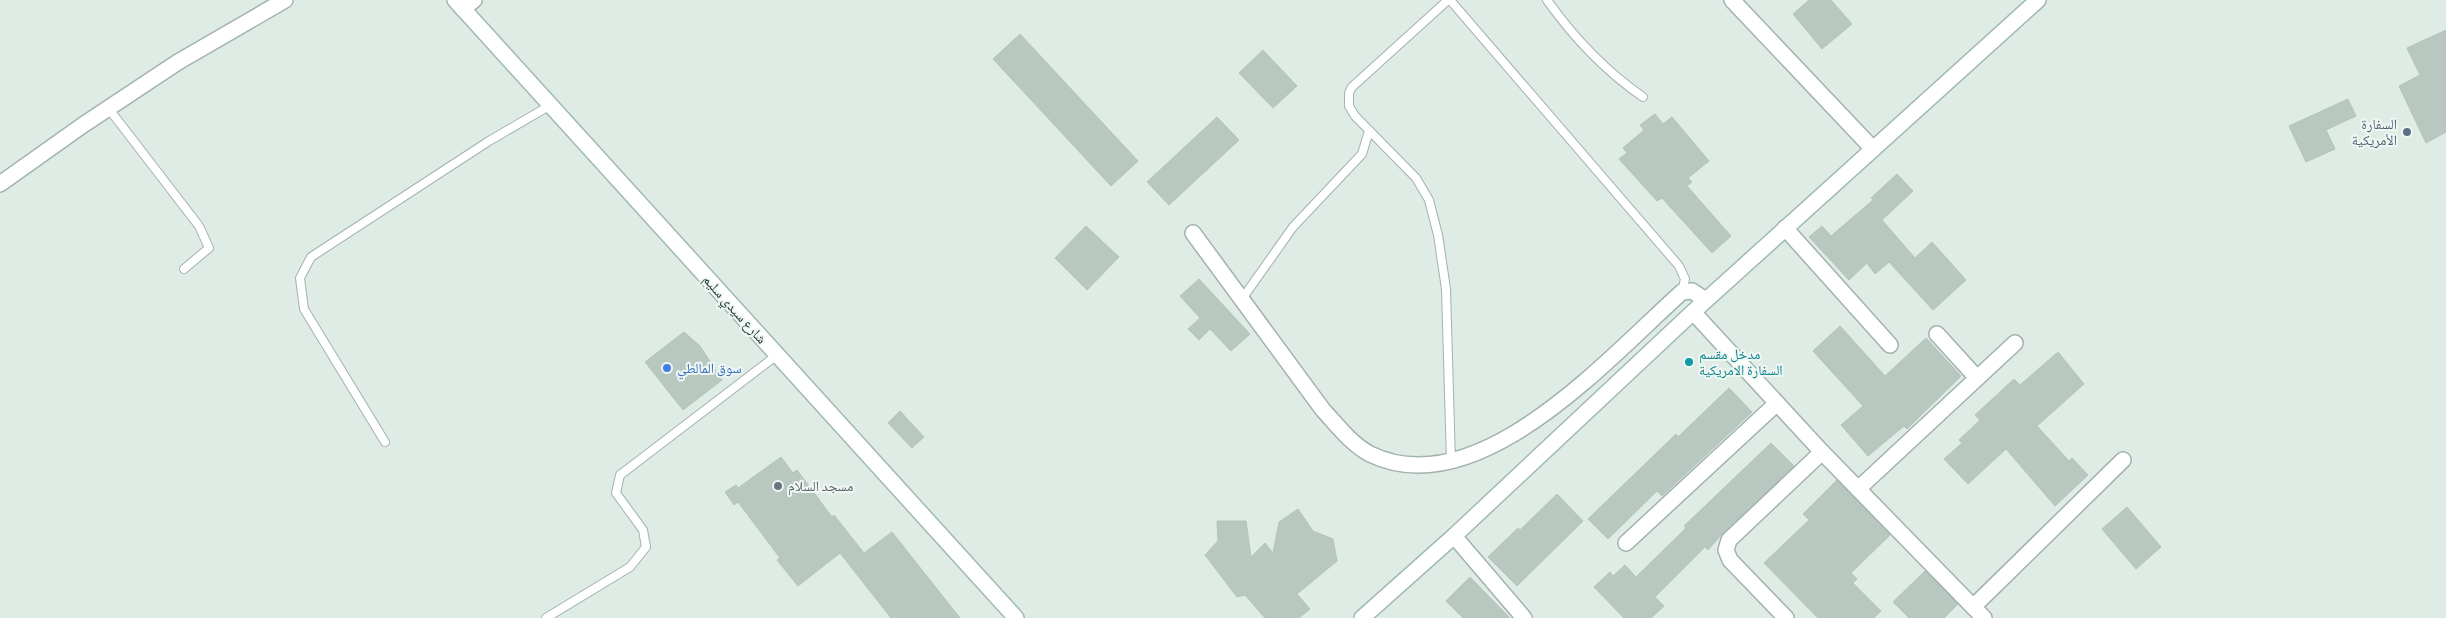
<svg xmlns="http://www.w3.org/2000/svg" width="2446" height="618" font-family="Manrope,'Noto Naskh Arabic',sans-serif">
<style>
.building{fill:#b8c8c1;stroke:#b2c4bc}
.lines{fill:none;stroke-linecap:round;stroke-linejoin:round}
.lane-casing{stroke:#a2b3ac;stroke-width:10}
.street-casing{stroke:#a2b3ac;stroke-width:18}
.secondary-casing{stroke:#a0baaf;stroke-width:18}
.lane{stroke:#fff;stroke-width:8}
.street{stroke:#fff;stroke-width:15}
.secondary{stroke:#fff;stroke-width:15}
.service-dot{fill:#5c6f8a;stroke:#f0f7f3;stroke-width:2}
.culture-dot{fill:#0f9aa8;stroke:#f0f7f3;stroke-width:2}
.shop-dot{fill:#3f7fe0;stroke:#f0f7f3;stroke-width:2}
.worship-dot{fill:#6b7280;stroke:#f0f7f3;stroke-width:2}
.labels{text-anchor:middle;stroke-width:4;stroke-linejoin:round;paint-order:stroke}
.service-label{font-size:14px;fill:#4e5e75;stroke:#f0f7f3;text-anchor:end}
.street-label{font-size:14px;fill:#203b32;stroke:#f0f7f3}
.culture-label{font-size:14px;fill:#0d838f;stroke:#f0f7f3;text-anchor:start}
.shop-label{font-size:14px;fill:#366cbe;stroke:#f0f7f3;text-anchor:start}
.worship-label{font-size:14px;fill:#5b616d;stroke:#f0f7f3;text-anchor:start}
</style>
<rect width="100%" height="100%" fill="#dfebe5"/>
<g class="building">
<polygon points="1809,0 1831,0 1852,24 1822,49 1793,14"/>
<polygon points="2446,30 2446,132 2426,143 2399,86 2420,75 2407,48"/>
<polygon points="1020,34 1138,161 1111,186 993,59"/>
<polygon points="1263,50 1297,86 1273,108 1239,73"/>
<polygon points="2348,99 2356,116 2326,130 2335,149 2306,162 2289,126"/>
<polygon points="1655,114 1663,124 1672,117 1709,161 1688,178 1692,182 1687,186 1731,236 1712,253 1662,198 1657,201 1619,159 1627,153 1623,148 1644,130 1640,125"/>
<polygon points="1217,117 1239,140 1169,205 1147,182"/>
<polygon points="1897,174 1913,191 1882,220 1915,258 1932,242 1966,280 1933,310 1889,262 1875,274 1867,263 1849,280 1809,237 1822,226 1831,236 1873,200 1871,198"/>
<polygon points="1086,226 1119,257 1087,290 1055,258"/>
<polygon points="1199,279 1250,334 1231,351 1210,329 1199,340 1188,329 1200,318 1180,296"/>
<polygon points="1840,326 1885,376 1926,338 1961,376 1907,429 1904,426 1868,456 1841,425 1863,406 1813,351"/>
<polygon points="684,332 700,346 722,380 683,410 645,362"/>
<polygon points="2058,352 2084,384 2037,426 2069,461 2072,458 2088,475 2055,506 2006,449 1968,484 1944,459 1962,443 1959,440 1980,420 1975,415 2014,379 2020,385"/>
<polygon points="1729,388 1752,412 1662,496 1657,491 1608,539 1588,519 1676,434 1678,437"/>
<polygon points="900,411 924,437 912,448 888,423"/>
<polygon points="1771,443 1794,466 1723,533 1708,550 1705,547 1655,597 1664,606 1651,618 1624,618 1594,587 1610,572 1613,576 1625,565 1636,577 1686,528 1684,526"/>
<polygon points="781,457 793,473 797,470 832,517 834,515 864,553 892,532 960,618 891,618 840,553 798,586 777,560 780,558 738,502 734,505 725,492 736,485 738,488"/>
<polygon points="1837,480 1890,535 1851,573 1857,579 1853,583 1881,611 1874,618 1818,618 1764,563 1809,520 1803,514"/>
<polygon points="1557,494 1583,521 1517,586 1488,557 1518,528 1520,530"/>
<polygon points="2127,507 2161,547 2136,569 2102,529"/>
<polygon points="1298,509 1313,531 1333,539 1337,561 1297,594 1310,609 1299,618 1265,618 1245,595 1237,597 1205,555 1218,541 1217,521 1246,521 1251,557 1265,543 1273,553 1279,522"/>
<polygon points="1925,571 1958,604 1944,618 1909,618 1893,602"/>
<polygon points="1470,577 1510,618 1463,618 1446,601"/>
</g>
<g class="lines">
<g class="lane-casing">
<g id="lane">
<polyline points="1448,0 1352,87 1349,93 1349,106 1355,116 1416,178 1429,200 1438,235 1446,289 1451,462"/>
<polyline points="1450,0 1679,266 1685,279 1682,292"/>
<path d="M 1547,0 C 1574,38 1604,70 1643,97"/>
<polyline points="109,109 199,226 209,248 184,269"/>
<polyline points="1242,299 1293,227 1362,154 1369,131"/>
<polyline points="385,442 304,309 300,278 311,257 489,141 549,106"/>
<polyline points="546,618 630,567 646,547 643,530 616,493 620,475 777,355"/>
</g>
</g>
<g class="street-casing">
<g id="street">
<polyline points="1732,0 1873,149"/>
<polyline points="463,9 474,0"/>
<polyline points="0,184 83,125 178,62 285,0"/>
<polyline points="1785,228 1890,345"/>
<path d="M 1193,233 L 1323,410 C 1337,425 1351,444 1370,454 C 1478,507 1609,357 1682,292 L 1692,291 L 1706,300"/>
<polyline points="1693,312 1822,452 1984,618"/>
<polyline points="1937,334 1977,378"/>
<polyline points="1858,489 2015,343"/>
<polyline points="1454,536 1524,618"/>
<polyline points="1626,543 1777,403"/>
<polyline points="1973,607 2123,460"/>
<polyline points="1786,618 1730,560 1726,550 1729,540 1822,452"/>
</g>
</g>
<g class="secondary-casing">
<g id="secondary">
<polyline points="455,0 1016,618"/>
<polyline points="1362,618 1454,536 1693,312 2038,0"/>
</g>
</g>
<use href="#lane" class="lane"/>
<use href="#street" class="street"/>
<use href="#secondary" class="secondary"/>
</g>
<circle class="service-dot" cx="2407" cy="132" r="5"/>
<circle class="culture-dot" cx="1689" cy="362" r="5"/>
<circle class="shop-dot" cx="667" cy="368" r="5"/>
<circle class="worship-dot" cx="778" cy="486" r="5"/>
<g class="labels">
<g class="service-label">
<text x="2397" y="129">السفارة<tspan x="2397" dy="16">الأمريكية</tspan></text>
</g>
<g class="street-label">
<text transform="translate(735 309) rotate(48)" y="5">شارع سيدي سليم</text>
</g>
<g class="culture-label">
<text x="1699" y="359">مدخل مقسم<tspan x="1699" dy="16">السفارة الامريكية</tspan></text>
</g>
<g class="shop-label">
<text x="677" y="373">سوق المالطي</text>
</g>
<g class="worship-label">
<text x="788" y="491">مسجد السلام</text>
</g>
</g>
</svg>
